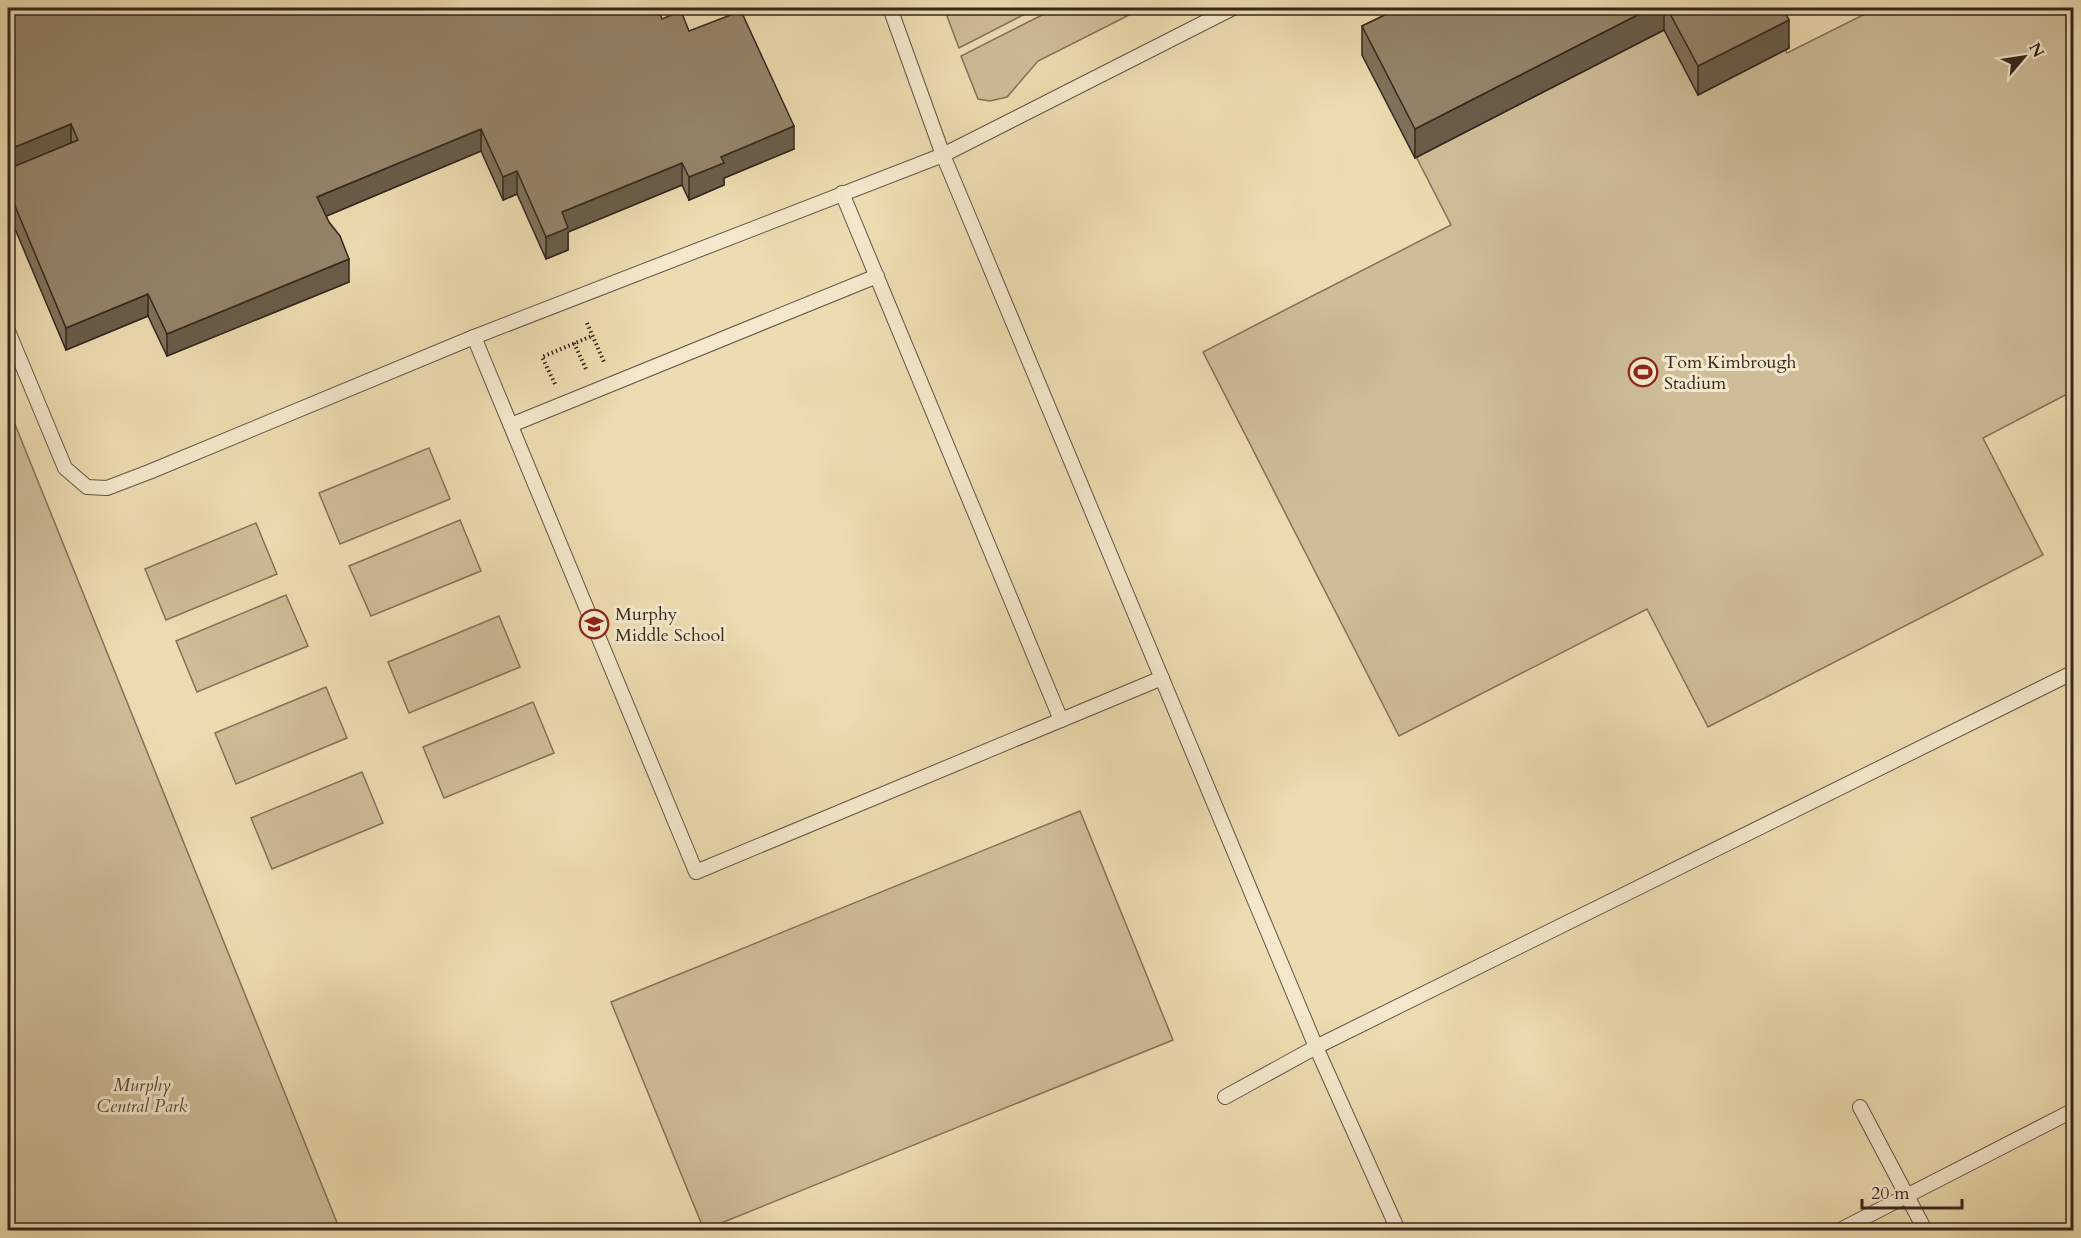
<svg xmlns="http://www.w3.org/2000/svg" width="2081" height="1238" font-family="Cardo,serif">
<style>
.green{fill:#cebd98;stroke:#81725b;stroke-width:1.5}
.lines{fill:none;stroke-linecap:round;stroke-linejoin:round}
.service-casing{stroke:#625443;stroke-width:16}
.path{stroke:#34271e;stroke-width:4;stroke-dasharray:1.5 3;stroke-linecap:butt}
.service{stroke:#f3e8cc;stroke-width:14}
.wall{fill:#7f725b;stroke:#34271e;stroke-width:1.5}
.shaded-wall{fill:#685d4a;stroke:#34271e;stroke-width:1.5}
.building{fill:#94856a;stroke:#34271e;stroke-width:1.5}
.labels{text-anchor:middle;stroke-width:6;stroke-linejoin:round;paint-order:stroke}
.poi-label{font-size:18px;fill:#34271e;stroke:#f3e8cc;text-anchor:start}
.park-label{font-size:18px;font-style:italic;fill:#5a4c3c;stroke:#f3e8cc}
</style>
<rect width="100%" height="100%" fill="#eddcb1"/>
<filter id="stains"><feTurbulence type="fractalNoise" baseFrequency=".00333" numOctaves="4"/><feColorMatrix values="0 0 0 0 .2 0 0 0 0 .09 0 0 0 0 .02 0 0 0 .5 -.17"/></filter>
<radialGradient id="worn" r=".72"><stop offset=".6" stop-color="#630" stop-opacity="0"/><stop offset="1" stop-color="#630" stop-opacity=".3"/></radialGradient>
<g class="green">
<polygon points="944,8 1019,8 1023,15 959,48"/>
<polygon points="1056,8 1143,8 1038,61 1007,97 990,101 978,99 961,56"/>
<polygon points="1765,8 1787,53 1877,8 2073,8 2073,391 1983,438 2043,555 1708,727 1647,609 1399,736 1203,352 1451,225 1364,55"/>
<polygon points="8,407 340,1230 8,1230"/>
<polygon points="429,448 450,499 340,544 319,493"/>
<polygon points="460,520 481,571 371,616 349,566"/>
<polygon points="256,523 277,574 166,620 145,569"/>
<polygon points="286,595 308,646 197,692 176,641"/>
<polygon points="499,616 520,667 409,713 388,662"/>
<polygon points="326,687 347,738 236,784 215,733"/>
<polygon points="533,702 554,753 444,798 423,747"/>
<polygon points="362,772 383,823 272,869 251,818"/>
<polygon points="1080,811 1173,1040 704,1230 611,1002"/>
</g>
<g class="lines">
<g class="service-casing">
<g id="service">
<polyline points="890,8 943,155 1316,1047 1398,1230"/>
<polyline points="842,193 1061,720"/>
<polyline points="8,331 65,468 87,487 107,488 149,472 474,337 943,155 1233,8"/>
<polyline points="474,337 696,872 1162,678"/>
<polyline points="511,425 877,276"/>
<polyline points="1225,1097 1316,1047 2074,672"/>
<polyline points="1860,1107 1925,1230"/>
<polyline points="1840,1230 2074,1110"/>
</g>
</g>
<g class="path">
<polyline points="587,323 604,362"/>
<polyline points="574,343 586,369"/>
<polyline points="555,384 542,357 592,336"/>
</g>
<use href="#service" class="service"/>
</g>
<g class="wall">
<polygon points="8,8 662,19 689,31 794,149 724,178 724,185 689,200 682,185 568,232 568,250 546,259 517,194 503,200 481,151 326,216 349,282 167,356 148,316 66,350 10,217 8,218"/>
<polygon points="1399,8 1783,8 1789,48 1698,95 1664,30 1415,158 1362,55 1362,26"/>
</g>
<g class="shaded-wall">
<polygon points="1651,8 1664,8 1664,30 1415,158 1415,129"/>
<polygon points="1789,20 1789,48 1698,95 1698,66"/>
<polygon points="71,124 71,146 8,172 8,150"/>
<polygon points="794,126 794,149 724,178 724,185 689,200 689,177 721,157"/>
<polygon points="481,129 481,151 317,220 317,197"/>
<polygon points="682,163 682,185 568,232 568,250 546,259 546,237 562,212"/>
<polygon points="517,171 517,194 503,200 503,177"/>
<polygon points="10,194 10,217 8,218 8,195"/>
<polygon points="349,259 349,282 167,356 167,334"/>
<polygon points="148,294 148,316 66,350 66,328"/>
</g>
<g class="building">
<polygon points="8,8 658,8 662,19 681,11 689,31 741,11 794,126 721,157 724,163 689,177 682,163 562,212 568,228 546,237 517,171 503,177 481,129 317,197 329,222 340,236 349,259 167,334 148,294 66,328 10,194 8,195 8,169 78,140 71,124 8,150"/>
<polygon points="1399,8 1651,8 1415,129 1362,26"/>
<polygon points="1667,8 1783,8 1789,20 1698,66"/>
</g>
<defs>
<g id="stadium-ring" transform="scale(1.5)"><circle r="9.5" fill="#f3e8cc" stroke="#8f2418" stroke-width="1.5"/><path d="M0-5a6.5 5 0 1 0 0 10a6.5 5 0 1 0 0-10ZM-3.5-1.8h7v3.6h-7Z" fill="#8f2418"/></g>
<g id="school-ring" transform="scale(1.5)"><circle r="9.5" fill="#f3e8cc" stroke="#8f2418" stroke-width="1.5"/><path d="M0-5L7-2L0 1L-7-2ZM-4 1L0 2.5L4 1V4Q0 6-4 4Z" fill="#8f2418"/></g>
</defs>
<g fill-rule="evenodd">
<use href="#stadium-ring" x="1643" y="372"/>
<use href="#school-ring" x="594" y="624"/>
</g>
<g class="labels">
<g class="poi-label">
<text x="1664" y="368">Tom Kimbrough<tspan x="1664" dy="21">Stadium</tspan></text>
<text x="615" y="620">Murphy<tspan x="615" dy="21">Middle School</tspan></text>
</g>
<g class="park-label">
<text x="142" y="1091">Murphy<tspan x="142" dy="21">Central Park</tspan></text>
</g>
</g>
<rect width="2081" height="1238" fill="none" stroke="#eddcb1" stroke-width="30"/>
<rect x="9" y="9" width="2063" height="1220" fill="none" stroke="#34271e" stroke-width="3"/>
<rect x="15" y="15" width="2051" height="1208" fill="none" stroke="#34271e" stroke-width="1.5"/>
<g transform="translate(2024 57) rotate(61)" stroke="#f3e8cc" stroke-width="4.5" paint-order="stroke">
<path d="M0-4.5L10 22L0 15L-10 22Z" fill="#34271e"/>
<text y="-9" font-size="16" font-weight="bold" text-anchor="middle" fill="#34271e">N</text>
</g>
<path d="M1862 1199v9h100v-9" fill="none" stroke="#34271e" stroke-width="3"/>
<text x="1871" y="1199" font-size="18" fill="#34271e" stroke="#f3e8cc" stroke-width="4.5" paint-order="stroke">20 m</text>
<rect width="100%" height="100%" filter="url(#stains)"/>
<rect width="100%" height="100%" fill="url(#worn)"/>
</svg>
